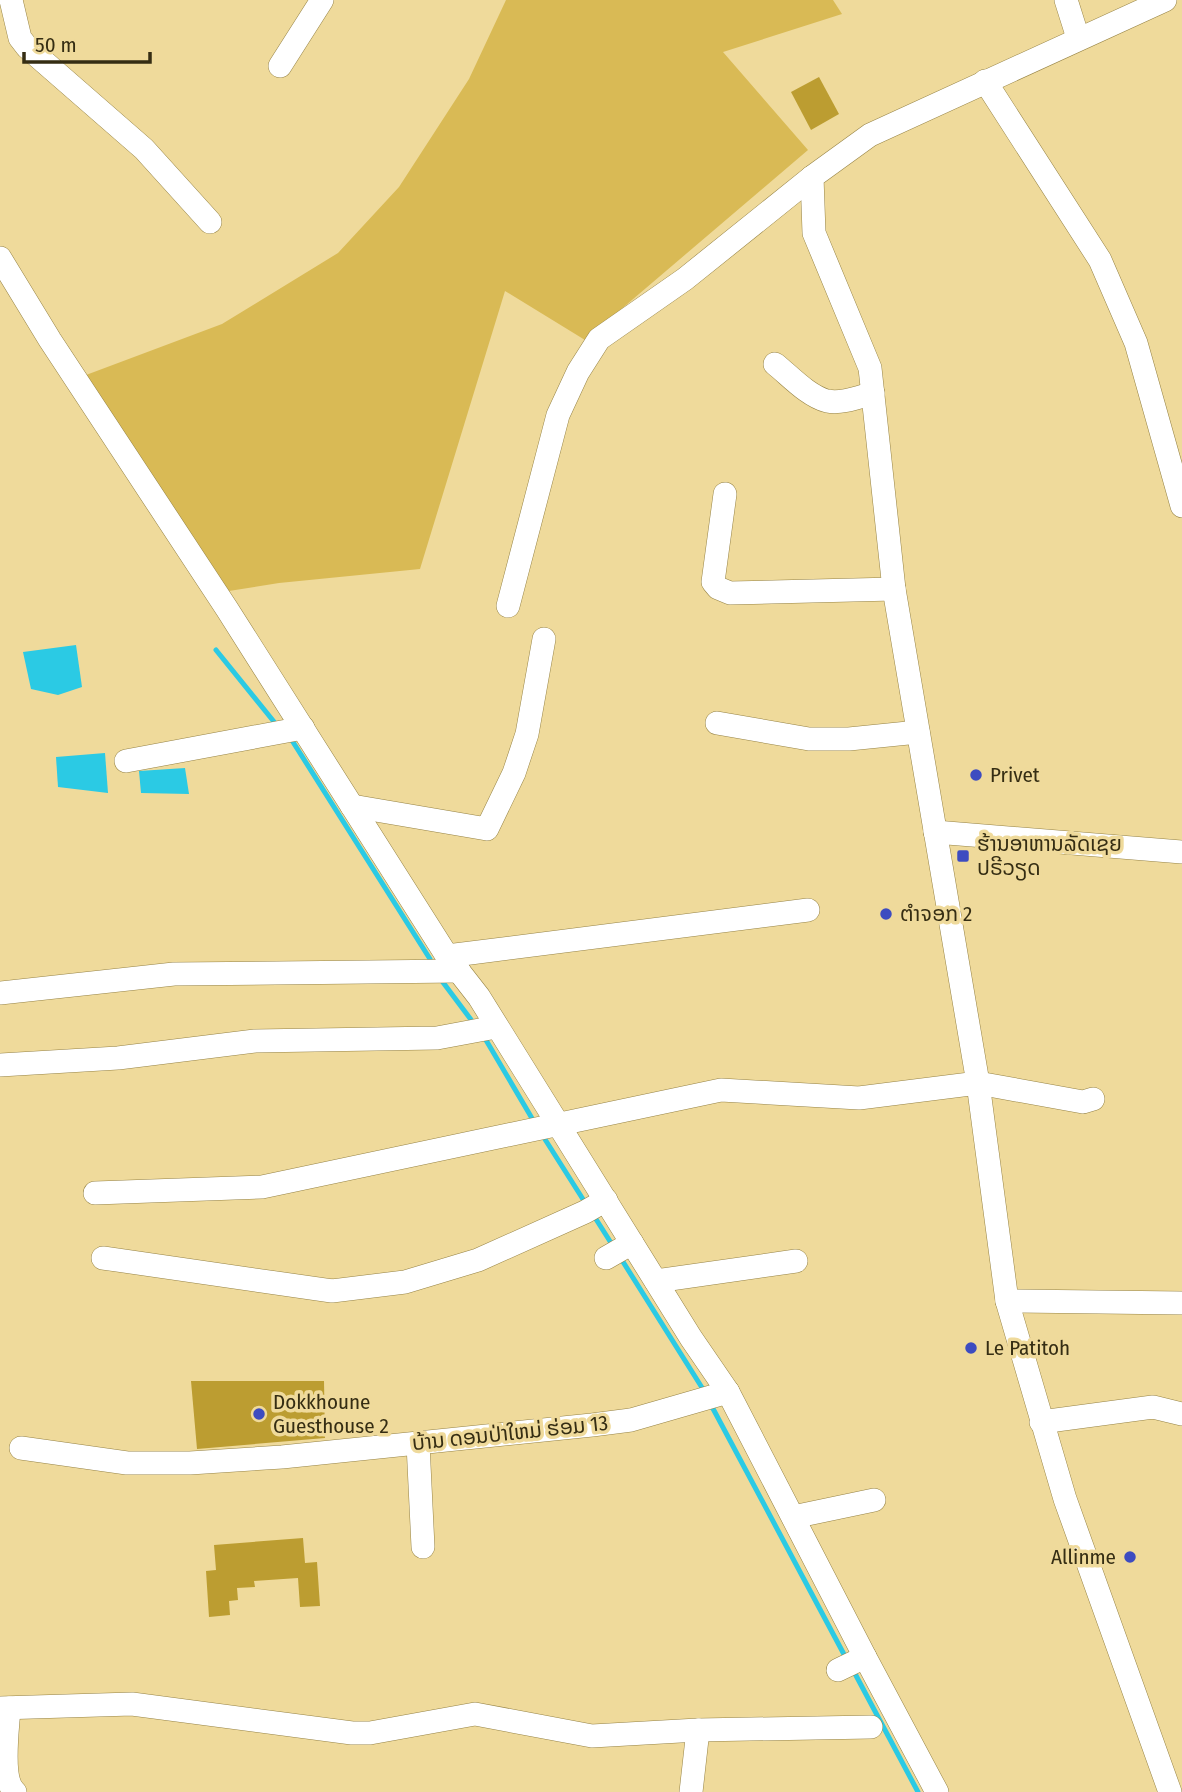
<svg xmlns="http://www.w3.org/2000/svg" width="1182" height="1792" font-family="'Fira Sans Condensed','Noto Sans Lao',sans-serif">
<style>
.green{fill:#d9ba55}
.water{fill:#2bcae4}
.lines{fill:none;stroke-linecap:round;stroke-linejoin:round}
.stream{stroke:#2bcae4;stroke-width:5}
.building{fill:#bc9d31}
.minor-casing{stroke:#968345;stroke-width:24}
.minor{stroke:#fff;stroke-width:23}
.poi-dot{fill:#3d4cc0;stroke:#efda9b;stroke-width:2.5}
.labels{text-anchor:middle;stroke-width:7;stroke-linejoin:round;paint-order:stroke}
.poi-label{font-size:21px;fill:#352d13;stroke:#efda9b;text-anchor:start}
.street-label{font-size:21px;fill:#352d13;stroke:#efda9b}
</style>
<rect width="100%" height="100%" fill="#efda9b"/>
<polygon class="green" points="506,0 833,0 842,14 723,52 808,150 585,340 505,291 420,569 279,583 229,591 86,375 222,324 338,253 399,187 469,79"/>
<g class="water">
<polygon points="76,645 82,687 58,695 31,689 23,652"/>
<polygon points="105,753 108,793 58,787 56,757"/>
<polygon points="185,768 189,794 141,793 139,771"/>
</g>
<g class="lines">
<g class="stream">
<polyline points="216,650 275,723"/>
<polyline points="293,742 430,959"/>
<polyline points="442,981 475,1025"/>
<polyline points="483,1035 533,1120"/>
<polyline points="541,1133 586,1204"/>
<polyline points="594,1216 613,1246"/>
<polyline points="620,1257 706,1394"/>
<polyline points="710,1403 847,1660"/>
<polyline points="852,1668 918,1792"/>
</g>
</g>
<g class="building">
<polygon points="819,77 839,114 811,130 791,92"/>
<polygon points="191,1381 324,1381 325,1438 197,1449"/>
<polygon points="303,1538 305,1563 317,1562 320,1606 300,1607 298,1578 254,1581 255,1587 237,1588 238,1600 229,1601 230,1615 209,1617 206,1571 216,1570 214,1545"/>
</g>
<g class="lines">
<g class="minor-casing">
<g id="minor">
<polyline points="11,0 20,38 27,47 144,149 210,222"/>
<polyline points="1066,0 1078,38"/>
<polyline points="1165,0 870,135 812,177 814,233 870,368 894,589 978,1083 1007,1301 1065,1499 1170,1792"/>
<polyline points="280,66 322,0"/>
<polyline points="985,81 1100,260 1136,343 1182,506"/>
<polyline points="0,258 50,340 227,609 447,956 479,997 691,1338 728,1392 865,1657 937,1792"/>
<path d="M 775,364 C 790,376 808,396 827,401 C 842,404 859,397 873,393"/>
<polyline points="725,494 713,582 718,588 730,593 894,589"/>
<polyline points="508,606 558,415 578,372 599,339 685,279 812,177"/>
<polyline points="717,723 809,739 849,739 918,732"/>
<polyline points="126,761 303,728"/>
<polyline points="352,806 487,829 514,773 527,734 544,639"/>
<polyline points="935,832 1182,852"/>
<polyline points="447,956 808,910"/>
<polyline points="0,993 174,974 459,971"/>
<polyline points="0,1065 118,1058 255,1041 437,1038 496,1027"/>
<polyline points="95,1193 262,1187 721,1090 859,1098 978,1083 1083,1102 1093,1099"/>
<polyline points="103,1258 332,1291 405,1282 478,1260 585,1212 606,1200"/>
<polyline points="606,1258 632,1243"/>
<polyline points="656,1281 796,1261"/>
<polyline points="1007,1301 1182,1303"/>
<polyline points="1041,1422 1153,1407 1182,1414"/>
<polyline points="418,1444 423,1547"/>
<polyline points="21,1448 127,1463 190,1463 282,1457 592,1425 631,1420 728,1392"/>
<polyline points="793,1517 874,1500"/>
<polyline points="838,1670 865,1657"/>
<polyline points="0,1708 132,1704 352,1733 370,1733 475,1714 592,1736 698,1730 871,1727"/>
<path d="M 9,1708 C 8,1728 0,1779 15,1792"/>
<polyline points="691,1792 698,1730"/>
</g>
</g>
<use href="#minor" class="minor"/>
</g>
<g class="poi-dot">
<circle cx="976" cy="775" r="7"/>
<rect x="956" y="849" width="14" height="14" rx="3.5"/>
<circle cx="886" cy="914" r="7"/>
<circle cx="971" cy="1348" r="7"/>
<circle cx="259" cy="1414" r="7"/>
<circle cx="1130" cy="1557" r="7"/>
</g>
<g class="labels">
<g class="poi-label">
<text x="990" y="782">Privet</text>
<text x="977" y="851">ຮ້ານອາຫານລັດເຊຍ<tspan x="977" dy="24">ປຣີວຽດ</tspan></text>
<text x="900" y="921">ຕຳຈອກ 2</text>
<text x="985" y="1355">Le Patitoh</text>
<text x="273" y="1409">Dokkhoune<tspan x="273" dy="24">Guesthouse 2</tspan></text>
<text x="1116" y="1564" text-anchor="end">Allinme</text>
</g>
<g class="street-label">
<text transform="translate(510 1433) rotate(-6)" y="7">ບ້ານ ດອນປ່າໃຫມ່ ຮ່ອມ 13</text>
</g>
</g>
<path d="M24 52v10h126v-10" fill="none" stroke="#352d13" stroke-width="3.5"/>
<text x="35" y="52" font-size="21" fill="#352d13" stroke="#efda9b" stroke-width="5" paint-order="stroke">50 m</text>
</svg>
